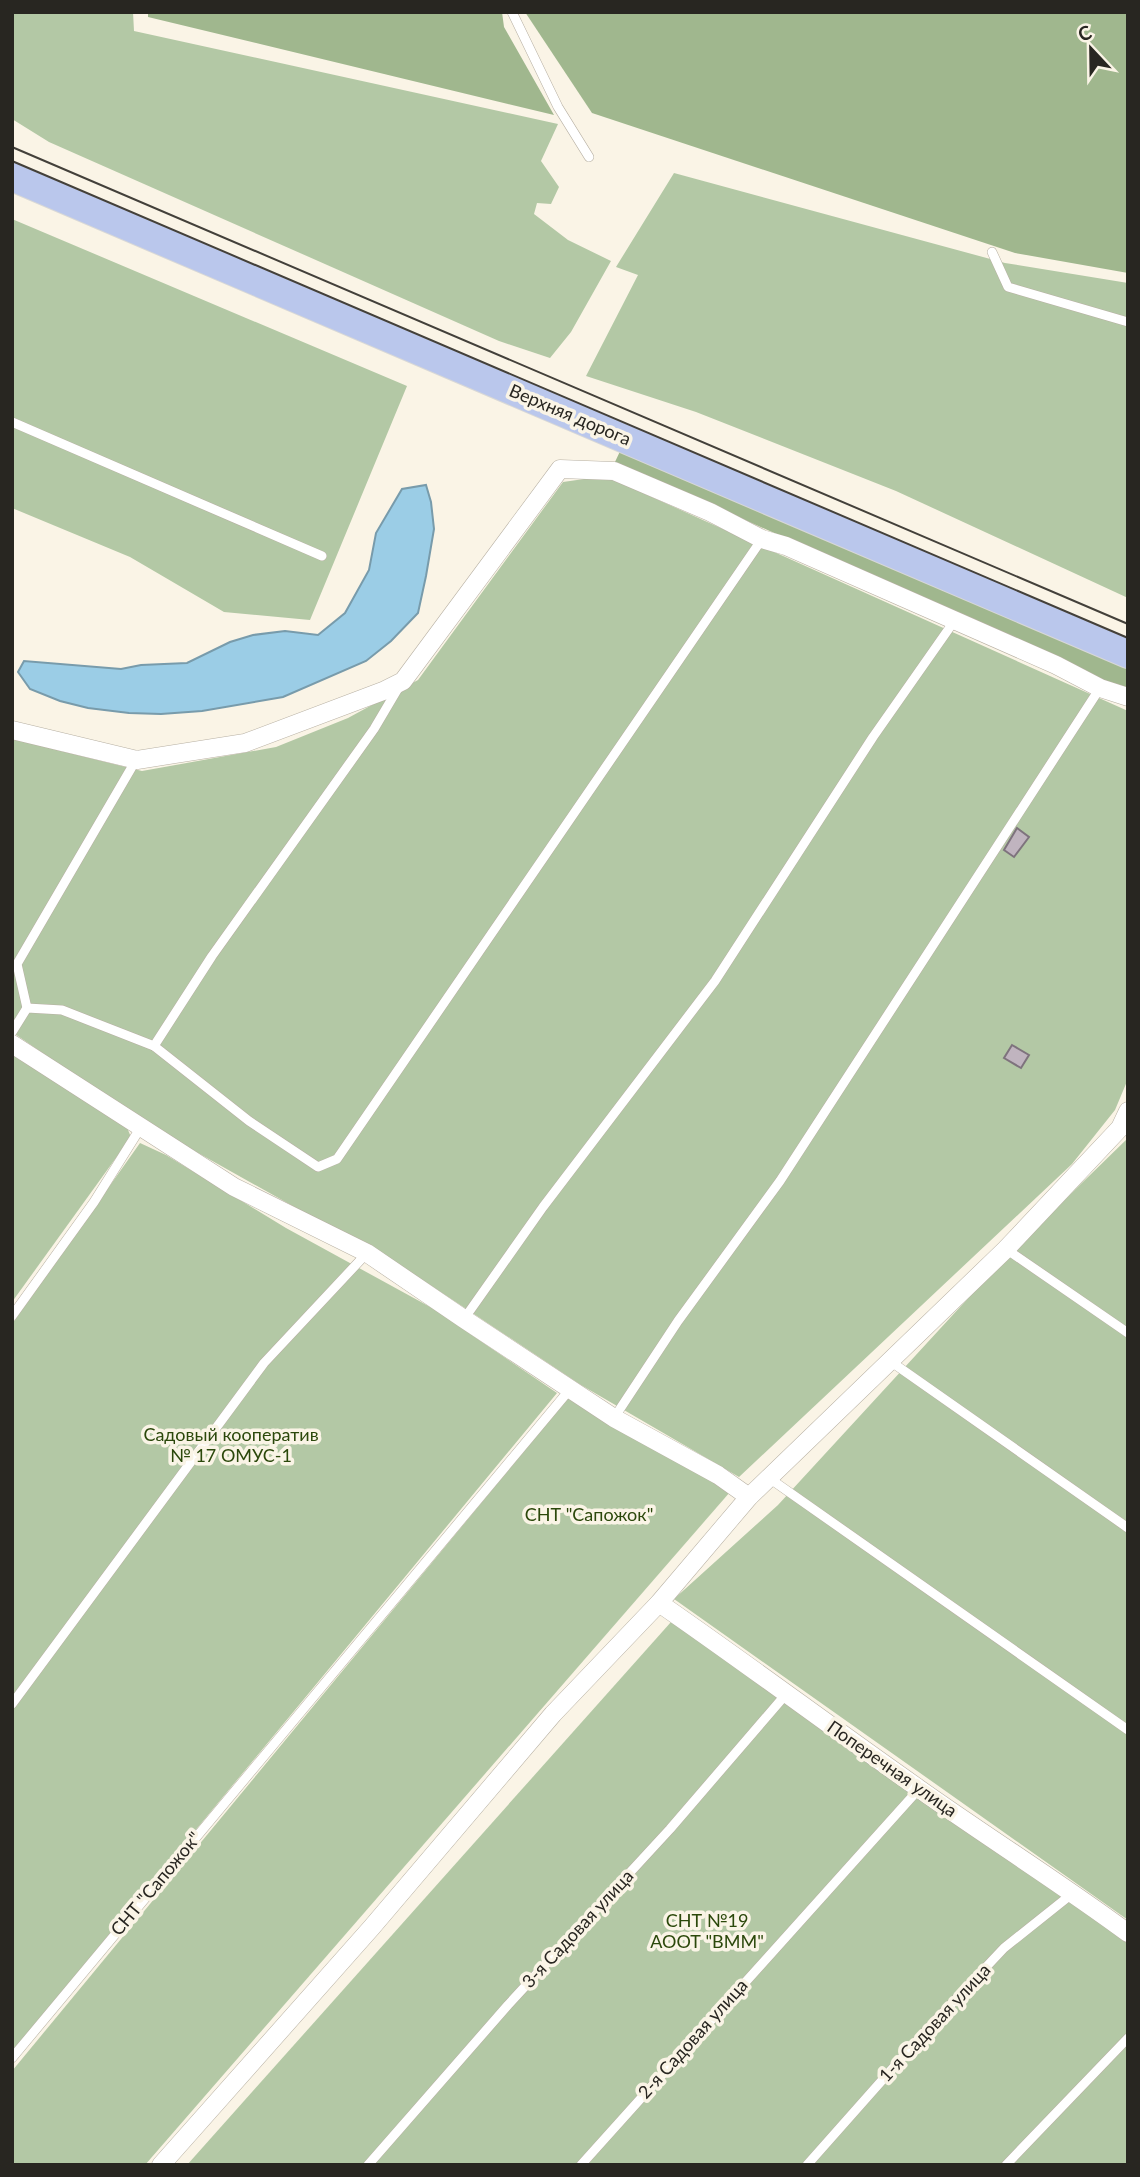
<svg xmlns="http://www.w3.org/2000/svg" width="1140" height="2177" font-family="Lato,sans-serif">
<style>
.green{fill:#b3c8a5}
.forest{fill:#a0b78e}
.water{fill:#9bcde6;stroke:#789bab;stroke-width:2}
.building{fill:#c0b4bf;stroke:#7e737d;stroke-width:2}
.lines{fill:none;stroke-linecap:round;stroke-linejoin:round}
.service-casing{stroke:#b7b0a3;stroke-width:10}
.minor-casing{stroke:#b7b0a3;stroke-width:19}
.primary-casing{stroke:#d8d8d7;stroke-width:30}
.service{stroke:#fff;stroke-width:9}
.minor{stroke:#fff;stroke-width:18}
.primary{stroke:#bac7ec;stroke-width:28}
.tram{stroke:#43403a;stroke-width:2}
.labels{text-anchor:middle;stroke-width:7;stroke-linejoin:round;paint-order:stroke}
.street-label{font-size:18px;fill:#282621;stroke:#faf4e6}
.park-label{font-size:18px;fill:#2b480b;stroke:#faf4e6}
</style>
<rect width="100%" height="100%" fill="#faf4e6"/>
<g class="green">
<polygon points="12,12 133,12 134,31 558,124 541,161 559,187 551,204 537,203 534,214 568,240 611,261 571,332 550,358 499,341 49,142 12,119"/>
<polygon points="674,173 1005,263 1128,283 1128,598 896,491 696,412 586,376 638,275 616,267"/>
<polygon points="12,219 407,386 310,620 224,612 130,557 12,508"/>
<polygon points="605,476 1128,711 1128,1079 1115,1110 1072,1164 739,1477 581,1385 388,1257 307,1214 143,1122 12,1032 12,739 142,771 276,747 348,718 418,680 563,482"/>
<polygon points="12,1048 125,1123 131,1137 12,1302"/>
<polygon points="1128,1138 1128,1920 674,1599 778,1505 1007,1256"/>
<polygon points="140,1143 166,1155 286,1228 432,1308 557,1393 12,2052 12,1324"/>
<polygon points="568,1398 730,1492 145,2165 12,2165 12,2071"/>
<polygon points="671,1622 1128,1942 1128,2165 187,2165"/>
</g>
<g class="forest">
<polygon points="148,12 502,12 504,27 554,115 148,17"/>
<polygon points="525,12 1128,12 1128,273 1015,253 592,113"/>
<polygon points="622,447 1128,667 1128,691 615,462"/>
</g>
<polygon class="water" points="426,485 431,502 434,529 426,576 418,613 391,641 366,661 283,697 202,711 161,714 129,713 88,708 60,701 30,689 18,672 24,661 121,669 141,665 187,663 230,642 253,635 285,631 318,635 345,613 369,570 376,533 402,489"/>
<g class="building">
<polygon points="1017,828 1029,837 1014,857 1004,850"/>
<polygon points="1012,1045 1029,1055 1021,1068 1004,1058"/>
</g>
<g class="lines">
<g class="service-casing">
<g id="service">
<polyline points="512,12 558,107 589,157"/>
<polyline points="992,252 1008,287 1128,322"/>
<polyline points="12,422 322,556"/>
<polyline points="27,1008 17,964 136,760"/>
<polyline points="12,1032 27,1008 62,1010 154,1046 212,956 374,729 400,685"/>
<polyline points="154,1046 249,1121 318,1167 337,1159 762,539"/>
<polyline points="1006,1249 1128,1333"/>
<polyline points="12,1316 94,1202 141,1127"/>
<polyline points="464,1319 543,1207 715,981 873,737 955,620"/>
<polyline points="890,1361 1128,1528"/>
<polyline points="614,1418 678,1321 780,1181 1100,688"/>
<polyline points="769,1478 1128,1730"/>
<polyline points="12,1704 264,1363 367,1253"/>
<polyline points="12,2058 571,1388"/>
<polyline points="368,2165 508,2005 670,1829 787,1693"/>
<polyline points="581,2165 919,1789"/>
<polyline points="807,2165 924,2033 1004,1948 1073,1893"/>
<polyline points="1006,2165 1128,2038"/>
</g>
</g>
<g class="minor-casing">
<g id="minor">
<polyline points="12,730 137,760 245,743 383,691 403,681 560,469 614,471 710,512 762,539 786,546 1056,665 1100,688 1128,697"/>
<polyline points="12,1044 234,1187 367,1253 464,1319 614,1418 718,1475 749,1497"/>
<path d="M 659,1603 C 746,1663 831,1727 918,1788 C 987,1837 1059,1882 1128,1933"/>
<polyline points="161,2165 372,1927 553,1714 659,1603 749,1497 1006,1249 1120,1128 1128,1111"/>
</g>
</g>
<g class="primary-casing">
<polyline id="primary" points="12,177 1128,654"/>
</g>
<use href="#service" class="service"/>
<use href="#minor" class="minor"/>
<use href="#primary" class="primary"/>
<g class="tram">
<polyline points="12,147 1128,624"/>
<polyline points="12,161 1128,638"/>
</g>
</g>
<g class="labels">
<g class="street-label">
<text transform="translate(570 415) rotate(23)" y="6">Верхняя дорога</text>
<text transform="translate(892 1769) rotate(35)" y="6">Поперечная улица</text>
<text transform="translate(156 1884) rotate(-50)" y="6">СНТ "Сапожок"</text>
<text transform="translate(578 1929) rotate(-47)" y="6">3-я Садовая улица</text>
<text transform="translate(935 2023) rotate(-47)" y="6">1-я Садовая улица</text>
<text transform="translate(693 2039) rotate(-48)" y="6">2-я Садовая улица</text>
</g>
<g class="park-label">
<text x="231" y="1441">Садовый кооператив<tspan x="231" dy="21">№ 17 ОМУС-1</tspan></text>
<text x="589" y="1521">СНТ "Сапожок"</text>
<text x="707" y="1927">СНТ №19<tspan x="707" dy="21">АООТ "ВММ"</tspan></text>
</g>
</g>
<rect width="1140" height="2177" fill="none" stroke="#282621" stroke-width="28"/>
<g transform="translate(1091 49) rotate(338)" stroke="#faf4e6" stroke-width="5" paint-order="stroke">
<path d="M0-5L12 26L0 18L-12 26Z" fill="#282621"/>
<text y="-10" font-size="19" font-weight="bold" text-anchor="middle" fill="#282621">С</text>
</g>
</svg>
